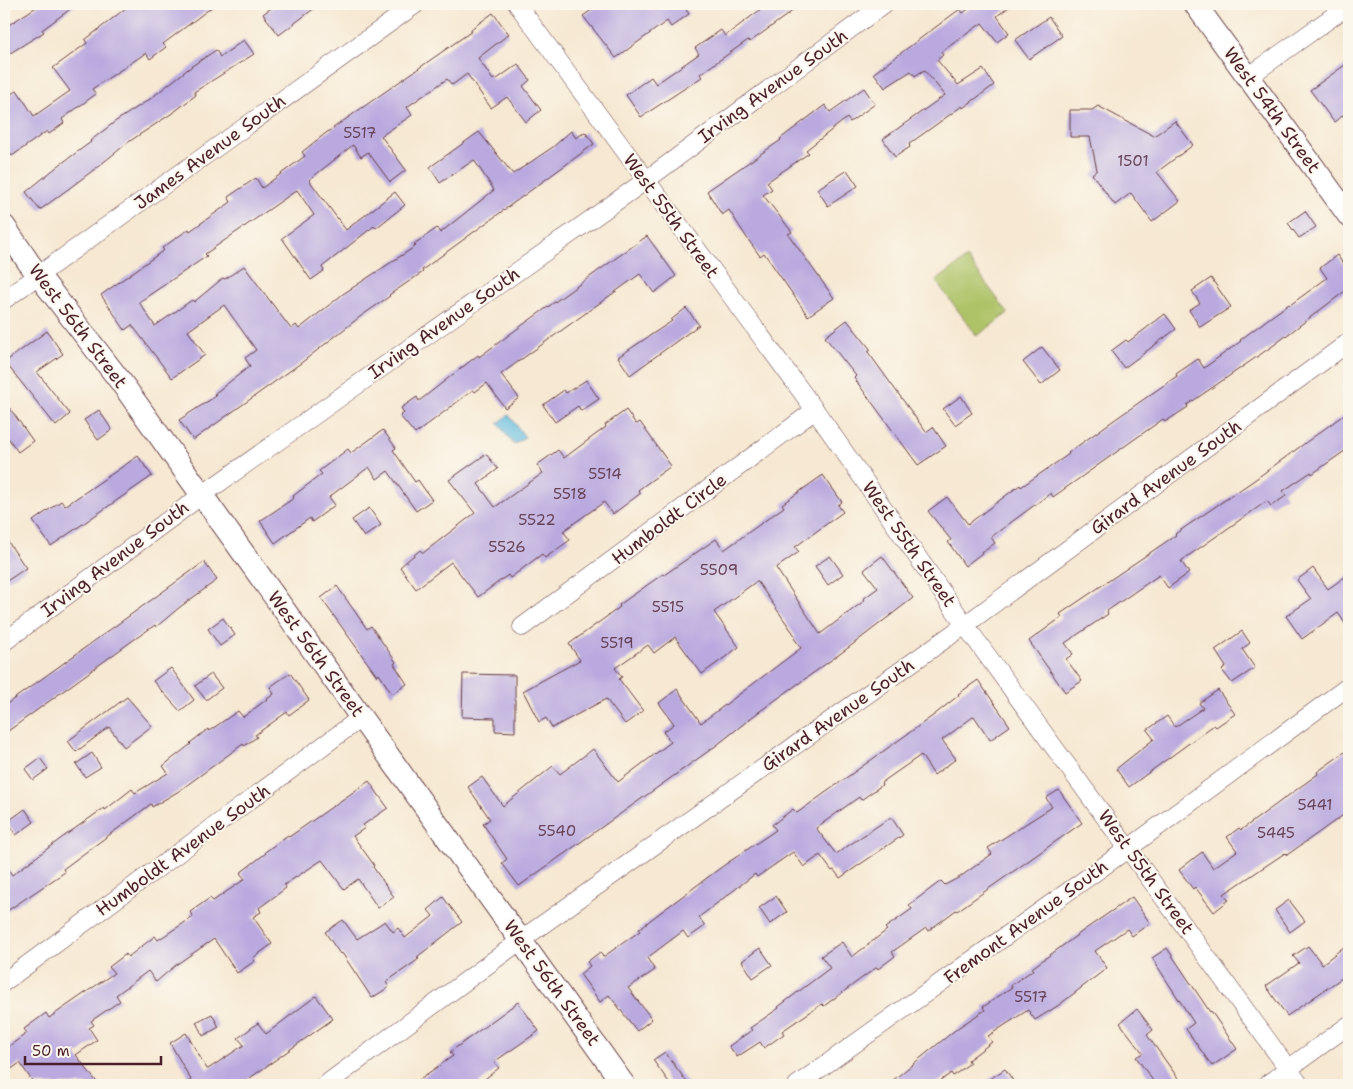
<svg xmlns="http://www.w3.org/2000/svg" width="1353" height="1089" font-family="'Shantell Sans',sans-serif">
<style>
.green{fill:#aec368;stroke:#7c714a}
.water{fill:#62bce0;stroke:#566e86}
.building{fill:#b9a9df}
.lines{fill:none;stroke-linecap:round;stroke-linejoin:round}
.minor-casing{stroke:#643d44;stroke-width:19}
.tertiary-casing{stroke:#643d44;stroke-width:24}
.minor{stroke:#fff;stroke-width:18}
.tertiary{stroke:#fff;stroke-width:22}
.labels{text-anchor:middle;stroke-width:4;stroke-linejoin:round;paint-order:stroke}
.number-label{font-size:15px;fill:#664258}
.street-label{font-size:18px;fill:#4a1f2b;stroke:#fbf7ec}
</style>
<rect width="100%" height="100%" fill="#fbf7ec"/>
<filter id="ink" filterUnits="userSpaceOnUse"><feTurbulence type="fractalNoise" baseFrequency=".02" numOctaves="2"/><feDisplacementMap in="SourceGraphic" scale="10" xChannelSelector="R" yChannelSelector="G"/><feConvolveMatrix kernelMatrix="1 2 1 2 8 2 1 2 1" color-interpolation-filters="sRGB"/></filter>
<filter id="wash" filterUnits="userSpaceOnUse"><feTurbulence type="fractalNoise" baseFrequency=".0096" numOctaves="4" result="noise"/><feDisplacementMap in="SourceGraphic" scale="20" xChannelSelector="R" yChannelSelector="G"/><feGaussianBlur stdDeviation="1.12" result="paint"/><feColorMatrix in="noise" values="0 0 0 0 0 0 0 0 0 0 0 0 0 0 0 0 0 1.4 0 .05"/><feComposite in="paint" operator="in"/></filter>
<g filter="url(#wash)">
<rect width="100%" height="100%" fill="#f6e8d2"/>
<polygon class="green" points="967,258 1008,313 977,336 936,281"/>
<polygon class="water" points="509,415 525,437 514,445 498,423"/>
<g id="blocks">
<g class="building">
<polygon points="41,4 77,4 42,30 44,32 4,57 4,28"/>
<polygon points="131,4 216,4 163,44 166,47 150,59 146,53 92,89 96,94 62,119 64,123 49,134 47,131 12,156 4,143 4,99 17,90 34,116 70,91 53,68 87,43 85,40"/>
<polygon points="277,4 320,4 279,35 263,14"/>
<polygon points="600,4 682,4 689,14 671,27 667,21 616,58 583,16"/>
<polygon points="768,4 802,4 750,42 748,40 700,74 702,77 641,117 626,95 651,77 656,84 699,54 695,48 721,30 725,36"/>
<polygon points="975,4 1013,4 997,16 1009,33 997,42 982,23 941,52 943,55 937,60 958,85 983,69 994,85 963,108 962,106 909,144 910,147 895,157 883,139 945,95 924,70 915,76 911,71 885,88 874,73 960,9 963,13"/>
<polygon points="493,13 509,34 478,58 493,80 496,78 497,79 518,64 530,80 523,86 541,110 526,122 507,97 491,108 467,74 452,85 447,79 407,107 412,115 381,136 406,170 390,182 368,152 361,157 353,145 309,180 346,230 395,192 405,205 376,228 374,226 322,267 324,271 311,280 282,238 314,215 297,190 205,254 207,256 139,302 155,326 192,300 194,302 223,278 225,279 244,266 291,329 296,325 299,329 343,294 416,246 414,244 437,228 440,233 494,190 474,160 440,183 430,167 479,132 513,174 553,147 571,131 576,138 585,132 594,144 422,270 423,272 389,295 390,296 361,316 301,363 193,440 179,420 216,396 214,394 250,366 245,358 256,350 224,305 188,331 205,355 172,378 132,325 125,330 101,295 164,250 162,248 189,229 190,231 231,202 228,197 256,178 262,188 305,156 302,152 326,133 472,31 471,29"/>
<polygon points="1049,17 1062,36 1029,59 1015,40"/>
<polygon points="244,40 254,54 194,92 196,95 174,112 130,141 95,169 40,210 26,192 58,166 91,142 90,141 116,121 150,99 192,66 216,50 220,57"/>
<polygon points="1349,62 1349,111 1334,122 1310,90"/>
<polygon points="864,88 875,104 850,122 847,118 806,150 809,153 767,182 772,189 763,195 792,232 788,234 834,298 808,316 764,253 760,256 747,238 729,210 722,215 707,191 781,140 780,139 825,105 830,112"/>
<polygon points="1098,106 1154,136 1175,121 1193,145 1157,172 1180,201 1152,222 1131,193 1115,205 1092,174 1097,170 1090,137 1070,137 1070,110 1092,110"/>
<polygon points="847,170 858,186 828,206 817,189"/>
<polygon points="1305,211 1316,227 1299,238 1288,223"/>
<polygon points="647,236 676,276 654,293 640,274 501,374 519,398 505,408 487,383 475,392 473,390 415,434 400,416 404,413 401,408 417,397 419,401 478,355 479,357 517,329"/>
<polygon points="1337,255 1349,272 1349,288 1274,345 1187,405 1188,407 1165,422 1163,419 1053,497 1051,493 991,537 995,543 965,566 948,542 951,540 928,511 947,497 968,524 1020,485 1021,487 1069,454 1068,453 1107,425 1177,376 1176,374 1198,359 1204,368 1241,341 1240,340 1268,319 1289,304 1290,305 1327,278 1320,268"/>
<polygon points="1211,278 1231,307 1200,327 1189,310 1200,303 1192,291"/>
<polygon points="686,308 699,325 630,375 618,357 672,321 671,320"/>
<polygon points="1165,314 1176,329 1124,368 1111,351 1126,340 1128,342"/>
<polygon points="847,320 871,350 868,352 926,432 933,427 946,446 918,465 854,378 856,376 825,337"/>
<polygon points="47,331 63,354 37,372 70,414 56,426 5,362"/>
<polygon points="1042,347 1060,370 1041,385 1023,362"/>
<polygon points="586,380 599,399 581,411 578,406 555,422 543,405 564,390 566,393"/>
<polygon points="961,396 972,413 955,425 943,409"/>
<polygon points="4,400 33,441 18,452 4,432"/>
<polygon points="99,410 112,430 98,440 84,420"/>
<polygon points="626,410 636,424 640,422 671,466 638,490 641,493 613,514 604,502 563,531 570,540 545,558 542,554 510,578 508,575 478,597 451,562 416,589 400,567 420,550 423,553 475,513 449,480 486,454 498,469 478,484 495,507 543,473 537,465 558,450 564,458 606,427 605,425"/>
<polygon points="1349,411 1349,448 1312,474 1311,472 1283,491 1286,496 1271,506 1267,501 1181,561 1189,573 1168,588 1159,575 1107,611 1108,614 1065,643 1073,654 1066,659 1082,681 1065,692 1029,641 1062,617 1060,614 1176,535 1175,534 1253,481"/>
<polygon points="383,430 396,448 393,450 415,482 418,480 432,500 416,511 388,471 377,479 369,467 329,497 335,505 312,522 310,518 275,543 260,521 294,498 293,496 322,474 319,471 348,449 351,453"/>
<polygon points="138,456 152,476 51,546 33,521 61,501 65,506"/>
<polygon points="823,475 842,502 838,505 843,512 795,547 799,552 776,568 820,634 864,601 863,599 878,588 864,570 882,556 913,598 848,648 756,714 717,745 519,886 502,863 507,859 483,824 490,819 468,787 482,777 503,806 553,766 560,774 593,749 618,782 671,742 663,732 674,724 659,703 677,689 701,723 801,648 794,638 796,637 757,581 714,612 739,647 702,674 675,637 654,653 648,645 615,668 622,677 619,679 643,711 625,724 606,699 552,728 546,718 539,722 523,691 580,660 569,644 620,607 619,605 663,574 664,575 716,539 724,550 784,507 782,504"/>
<polygon points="369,508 381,525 364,537 352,520"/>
<polygon points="4,536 26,568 4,583"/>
<polygon points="830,556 843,574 828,585 815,566"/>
<polygon points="204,562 217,580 180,607 156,627 155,625 132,641 4,734 4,706"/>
<polygon points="1313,568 1328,589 1349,574 1349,629 1338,613 1302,639 1286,616 1311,599 1297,580"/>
<polygon points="337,586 367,629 371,626 396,662 394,664 407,684 392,694 379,674 377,676 321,598"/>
<polygon points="223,618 235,635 220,646 208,629"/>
<polygon points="1242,631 1250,643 1242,649 1255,668 1232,683 1222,670 1226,667 1215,650"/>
<polygon points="171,668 194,700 180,711 153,681"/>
<polygon points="290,673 309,700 289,715 287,712 255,735 257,737 244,746 243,744 179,791 152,807 151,804 63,869 65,872 4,913 4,862 12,875 63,837 104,808 105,810 132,789 135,793 168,773 163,766 191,744 190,743 208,729 209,731 238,711 243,717 274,694 270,687"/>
<polygon points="211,674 222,688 206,700 195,686"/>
<polygon points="463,674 515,675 515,732 495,731 495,718 462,717"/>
<polygon points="978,680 1010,726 990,740 974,716 942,740 956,759 934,775 921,755 881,783 882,785 861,800 859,797 816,828 836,854 891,817 903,835 840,878 834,870 832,871 820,855 804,867 793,852 757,877 755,874 699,917 705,926 688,938 683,931 647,958 655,970 628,988 652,1019 637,1031 609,995 600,1002 580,974 590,966 587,962 600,952 603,957 640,931 639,929 657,915 723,866 776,830 772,825 793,809 797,813 934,715 959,695 958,694"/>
<polygon points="1218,690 1235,714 1216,727 1214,725 1129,787 1116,769 1154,739 1147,730 1167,716 1175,727 1203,708 1199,703"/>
<polygon points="127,697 152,726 124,747 109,727 76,752 68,741"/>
<polygon points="1349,749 1349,811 1287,855 1285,853 1224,894 1229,900 1214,912 1195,887 1193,889 1179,870 1202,852 1213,868 1237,851 1227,837 1239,828 1241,830 1318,774 1317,772"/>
<polygon points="92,753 101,767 85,777 76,764"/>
<polygon points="40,758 48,769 33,780 25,769"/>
<polygon points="369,781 388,808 363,825 365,828 353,836 374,865 373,867 394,897 378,908 358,879 344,889 322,860 284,885 286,888 259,908 261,912 253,917 272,944 253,958 255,961 237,973 214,939 177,964 156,982 148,971 116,995 120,1001 91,1021 94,1025 89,1028 97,1040 76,1055 99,1085 35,1085 20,1063 4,1074 4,1050 27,1033 24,1029 46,1013 49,1018 114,973 109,967 126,954 128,957 155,936 158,940 193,917 190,912 210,898 213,901 245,879 240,873 266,853 265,852 288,835 289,837"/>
<polygon points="1059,790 1082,823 957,911 956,910 928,931 926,928 892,952 895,956 878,969 877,967 824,1006 822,1004 782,1031 784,1034 764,1048 760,1042 737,1057 729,1046 752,1030 750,1028 779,1008 778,1007 830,968 821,956 842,942 852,957 887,930 885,928 912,909 909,905 941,881 945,885 960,877 992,854 988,848 1052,807 1046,798"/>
<polygon points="25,809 34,822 16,835 7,822"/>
<polygon points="776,896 787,912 770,924 759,908"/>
<polygon points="443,897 462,922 417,957 419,959 386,982 389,987 372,998 342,953 340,954 325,932 343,920 357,939 385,921 393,932 398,928 405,938 433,916 428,910"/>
<polygon points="1132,897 1150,923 1132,936 1127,929 1095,951 1107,968 1081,988 1059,1005 1035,1020 1028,1010 988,1036 992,1042 968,1060 970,1063 953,1076 951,1073 935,1085 887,1085 959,1027 985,1010 983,1007 1012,987 1011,985 1033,970 1032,968 1087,928"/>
<polygon points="1289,900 1305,921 1290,932 1275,910"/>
<polygon points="1349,943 1349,973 1287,1016 1266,986 1299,963 1293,956 1308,946 1322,964"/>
<polygon points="760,948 772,965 753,978 742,961"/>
<polygon points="1167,948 1210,1012 1211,1011 1237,1049 1212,1066 1186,1029 1194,1023 1152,958"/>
<polygon points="316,996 333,1019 240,1085 183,1085 191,1080 170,1043 186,1033 207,1069 208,1069 244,1045 238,1038 258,1023 266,1034"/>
<polygon points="518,1002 539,1031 494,1062 499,1068 477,1085 411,1085 453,1056 450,1052"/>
<polygon points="1137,1009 1153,1030 1147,1035 1183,1085 1156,1085 1136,1057 1143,1053 1120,1023"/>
<polygon points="212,1014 219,1027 203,1036 196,1022"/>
<polygon points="665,1052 689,1085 671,1085 653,1060"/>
<polygon points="1005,1069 1016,1085 980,1085"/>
</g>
</g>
</g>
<g filter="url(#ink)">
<use href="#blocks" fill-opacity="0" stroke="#643d44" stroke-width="1"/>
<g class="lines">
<g class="minor-casing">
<g id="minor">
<polyline points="517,4 815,410 965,625 1300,1085"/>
<polyline points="1248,77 1349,5"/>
<polyline points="4,300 416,4"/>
<polyline points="522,627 815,410"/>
<polyline points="4,642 202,495 645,181 884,4"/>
<polyline points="4,982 362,717"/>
<polyline points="325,1085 532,932 965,625 1349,342"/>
<polyline points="797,1085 1129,848 1349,686"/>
<polyline points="1266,1085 1349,1025"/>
</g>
</g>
<g class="tertiary-casing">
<g id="tertiary">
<polyline points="1195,4 1349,216"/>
<polyline points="4,226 29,263 121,382 624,1085"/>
</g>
</g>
<use href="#minor" class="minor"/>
<use href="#tertiary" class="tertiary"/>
</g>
</g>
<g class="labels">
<g class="number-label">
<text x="360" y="138">5517</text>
<text x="1133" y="166">1501</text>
<text x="605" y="479">5514</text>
<text x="570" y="499">5518</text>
<text x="537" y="525">5522</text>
<text x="507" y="552">5526</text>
<text x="719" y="575">5509</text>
<text x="668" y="612">5515</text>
<text x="617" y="648">5519</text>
<text x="1315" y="810">5441</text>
<text x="557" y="836">5540</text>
<text x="1276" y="838">5445</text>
<text x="1031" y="1002">5517</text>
</g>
<g class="street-label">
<text transform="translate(773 86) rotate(-36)" y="6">Irving Avenue South</text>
<text transform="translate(1272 110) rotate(54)" y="6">West 54th Street</text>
<text transform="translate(210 152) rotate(-36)" y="6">James Avenue South</text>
<text transform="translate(671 216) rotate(54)" y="6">West 55th Street</text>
<text transform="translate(444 323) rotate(-35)" y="6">Irving Avenue South</text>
<text transform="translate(78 326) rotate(53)" y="6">West 56th Street</text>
<text transform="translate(1166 477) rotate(-36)" y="6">Girard Avenue South</text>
<text transform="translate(669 519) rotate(-37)" y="6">Humboldt Circle</text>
<text transform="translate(909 544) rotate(55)" y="6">West 55th Street</text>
<text transform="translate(115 559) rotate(-37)" y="6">Irving Avenue South</text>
<text transform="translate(316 654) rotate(54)" y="6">West 56th Street</text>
<text transform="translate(838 715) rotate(-35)" y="6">Girard Avenue South</text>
<text transform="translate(183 850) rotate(-36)" y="6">Humboldt Avenue South</text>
<text transform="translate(1146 872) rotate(54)" y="6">West 55th Street</text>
<text transform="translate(1026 922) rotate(-36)" y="6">Fremont Avenue South</text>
<text transform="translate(552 983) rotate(54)" y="6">West 56th Street</text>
</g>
</g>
<rect width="1353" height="1089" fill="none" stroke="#fbf7ec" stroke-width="20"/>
<path d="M25 1056v8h136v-8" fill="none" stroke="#4a1f2b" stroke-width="2.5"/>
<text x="32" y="1056" font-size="15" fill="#4a1f2b" stroke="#fbf7ec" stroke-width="4" paint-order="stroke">50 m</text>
</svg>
